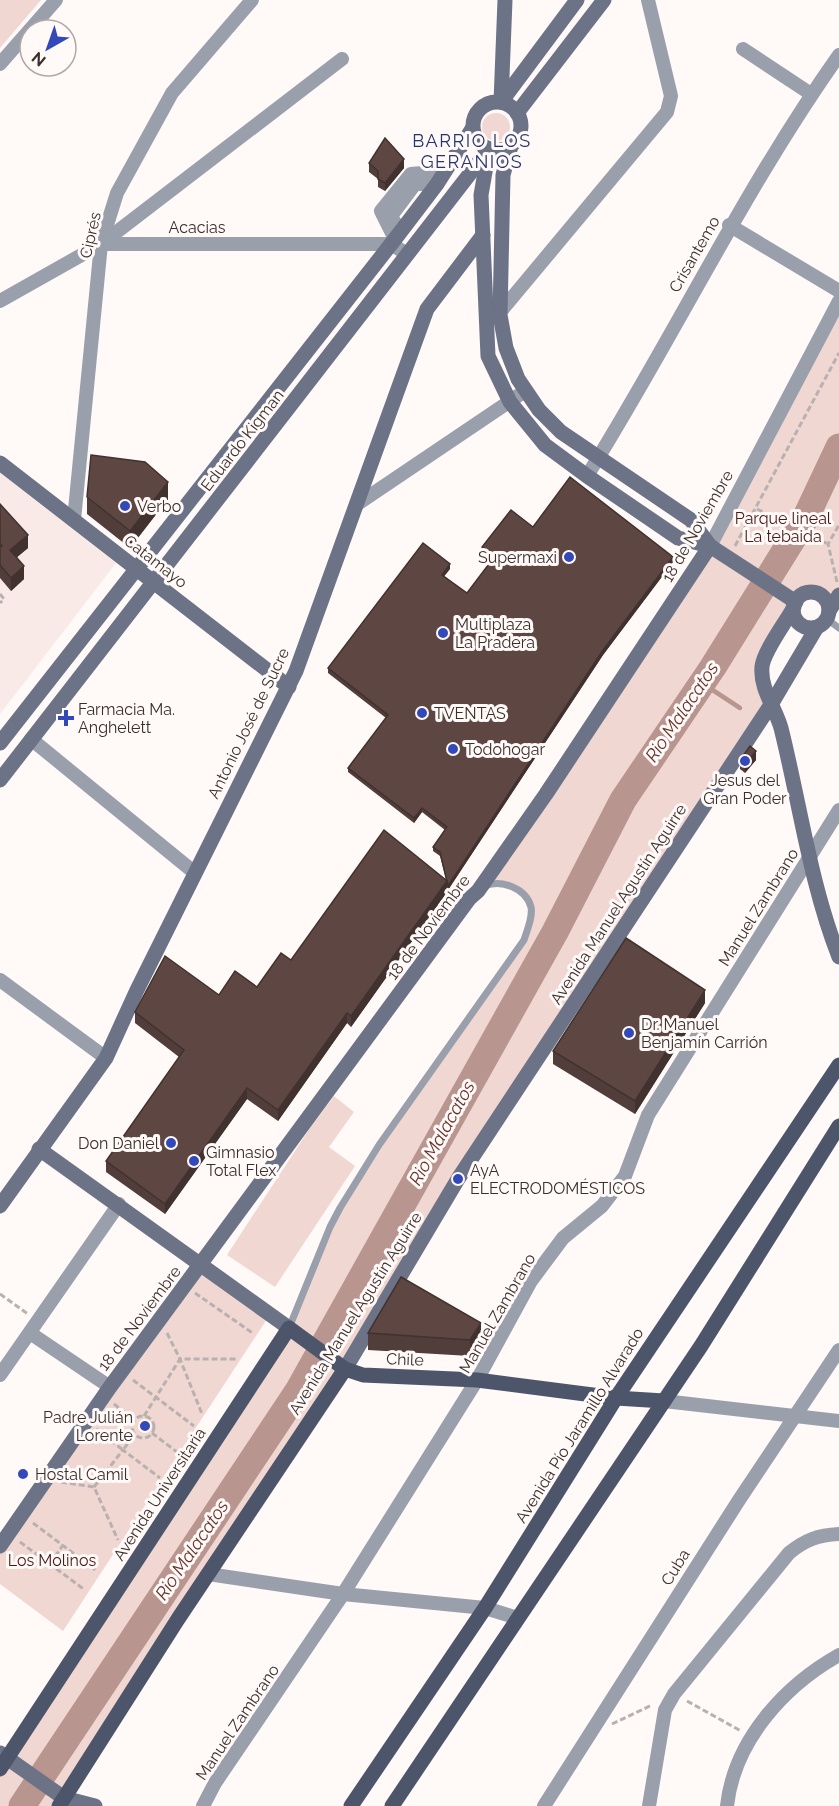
<svg xmlns="http://www.w3.org/2000/svg" width="839" height="1806" font-family="Raleway,sans-serif">
<style>
.built{fill:#f9eae7}
.green{fill:#f1d7d2}
.lines{fill:none;stroke-linecap:round;stroke-linejoin:round}
.stream{stroke:#b9958f;stroke-width:4.5}
.river{stroke:#b9958f;stroke-width:27}
.path{stroke:#b9b1b0;stroke-width:3;stroke-dasharray:6 3;stroke-linecap:butt}
.lane{stroke:#9a9fac;stroke-width:7}
.street{stroke:#9a9fac;stroke-width:14}
.secondary{stroke:#6c7386;stroke-width:15}
.primary{stroke:#4d556b;stroke-width:15}
.wall{fill:#513d3a}
.shaded-wall{fill:#42322f}
.building{fill:#5e4743;stroke:#42322f;stroke-width:1.5}
.poi-dot{fill:#3348b9;stroke:#fff9f8;stroke-width:2}
.labels{text-anchor:middle;stroke-width:6;stroke-linejoin:round;paint-order:stroke}
.street-label{font-size:16px;fill:#392f2d;stroke:#fff9f8}
.poi-label{font-size:16px;fill:#392f2d;stroke:#fff9f8;text-anchor:start}
.park-label{font-size:16px;fill:#481913;stroke:#fff9f8}
.neighbourhood-label{font-size:18px;letter-spacing:1.5px;fill:#27356e;stroke:#fff9f8}
.water-label{font-size:18px;font-style:italic;fill:#67342c;stroke:#fff9f8}
</style>
<rect width="100%" height="100%" fill="#fff9f8"/>
<polygon class="built" points="0,473 116,563 0,714"/>
<g class="green">
<polygon points="0,0 41,0 0,48"/>
<circle cx="496" cy="127" r="14"/>
<polygon points="839,301 839,595 827,601 820,595 810,593 798,599 762,664 768,696 59,1806 0,1806 0,1769 289,1328 330,1227 379,1145 524,940 531,909 514,888 486,885 710,546"/>
<polygon points="334,1096 354,1112 329,1147 355,1166 275,1287 227,1255 308,1131"/>
<polygon points="197,1270 267,1319 63,1631 0,1584 0,1551"/>
</g>
<g class="lines">
<polyline class="stream" points="702,683 740,708"/>
<polyline class="river" points="22,1806 298,1391 555,932 623,800 713,667 805,519 839,447"/>
<g class="path">
<polyline points="757,509 785,523"/>
<polyline points="813,537 828,544"/>
<polyline points="735,546 839,353"/>
<polyline points="837,582 828,544 839,525"/>
<polyline points="0,594 4,599 0,603"/>
<polyline points="195,1293 254,1334"/>
<polyline points="0,1294 28,1314"/>
<polyline points="167,1333 180,1359 202,1414"/>
<polyline points="133,1380 194,1426"/>
<polyline points="114,1404 134,1420"/>
<circle cx="143" cy="1427" r="11"/>
<polyline points="144,1416 180,1359 237,1359"/>
<polyline points="96,1429 123,1450 134,1435"/>
<polyline points="152,1433 177,1452"/>
<polyline points="61,1482 94,1487 118,1540"/>
<polyline points="94,1487 123,1450 160,1478"/>
<polyline points="33,1523 97,1571"/>
<polyline points="20,1542 85,1590"/>
<polyline points="50,1564 63,1545"/>
<polyline points="687,1701 741,1731"/>
<polyline points="612,1724 652,1705"/>
</g>
<g class="lane">
<polyline points="827,619 839,628"/>
<path d="M 289,1328 L 330,1227 L 340,1208 L 379,1145 L 524,940 C 527,930 533,917 531,907 C 526,888 501,879 485,886"/>
</g>
<g class="street">
<polyline points="743,49 811,94"/>
<polyline points="0,64 56,0"/>
<polyline points="729,225 839,291"/>
<polyline points="398,228 391,216 415,184 437,184"/>
<polyline points="395,239 381,211 411,174 445,171"/>
<polyline points="101,244 342,59"/>
<polyline points="0,301 101,244 391,244 407,254"/>
<polyline points="496,317 667,112 671,96 648,0"/>
<path d="M 587,476 C 674,337 744,189 839,55"/>
<polyline points="359,503 525,391"/>
<polyline points="74,520 101,244 117,193 172,93 252,0"/>
<polyline points="710,546 839,301"/>
<polyline points="31,739 195,873"/>
<polyline points="0,980 106,1058"/>
<polyline points="30,1333 110,1387"/>
<polyline points="0,1375 119,1204"/>
<polyline points="664,1401 839,1421"/>
<polyline points="208,1574 343,1594 485,1608 518,1618"/>
<polyline points="203,1806 215,1783 343,1594 477,1380 531,1281 563,1238 602,1206 625,1176 648,1115 839,810"/>
<polyline points="544,1806 739,1500 839,1350"/>
<path d="M 649,1806 L 665,1710 L 674,1694 L 789,1553 C 805,1540 818,1535 839,1534"/>
<path d="M 727,1806 C 734,1741 784,1686 839,1655"/>
</g>
<g class="secondary">
<circle cx="497" cy="126" r="24"/>
<polyline points="501,102 577,0"/>
<polyline points="501,102 505,0"/>
<polyline points="517,113 604,0"/>
<polyline points="511,146 503,175 500,315 506,348 518,379 539,410 561,432 691,520 710,546"/>
<polyline points="489,149 481,195 488,356 510,402 545,445 587,476 678,538 710,546 796,602"/>
<polyline points="0,463 289,687"/>
<circle cx="811" cy="610" r="18"/>
<path d="M 794,607 C 786,622 763,652 762,667 C 760,689 775,707 781,728 C 800,804 810,883 839,957"/>
<polyline points="829,611 839,595"/>
<polyline points="0,743 395,239 437,184 472,129"/>
<polyline points="0,780 489,149"/>
<polyline points="39,1149 289,1328"/>
<polyline points="0,1206 106,1058 137,990 296,671 427,309 483,235"/>
<polyline points="345,1369 458,1179 772,703 817,627"/>
<polyline points="0,1546 110,1387 469,899 478,891 546,794 710,546"/>
<polyline points="0,1753 64,1798 95,1806"/>
</g>
<g class="primary">
<polyline points="0,1769 289,1328 345,1369 363,1375 477,1380 616,1398 664,1401"/>
<polyline points="59,1806 178,1619 345,1369"/>
<polyline points="351,1806 485,1608 616,1398 839,1065"/>
<polyline points="392,1806 701,1346 839,1126"/>
</g>
</g>
<g class="wall">
<polygon points="369,163 404,168 385,191 378,187 378,179 369,172"/>
<polygon points="87,497 168,499 130,548 87,514"/>
<polygon points="0,504 28,548 17,557 24,579 11,591 0,578"/>
<polygon points="533,527 673,562 603,655 448,890 447,887 447,892 351,1027 347,1023 278,1121 247,1099 165,1214 106,1172 106,1161 179,1057 135,1023 135,1012 257,987 291,960 446,879 440,856 433,851 433,847 445,830 422,812 414,823 348,772 348,768 386,718 328,673 328,668 450,569 444,576 467,593 493,559 482,551 482,547"/>
<polygon points="740,760 756,760 745,773 740,769"/>
<polygon points="705,1003 635,1114 553,1064 553,1051"/>
<polygon points="368,1333 481,1339 470,1356 368,1350"/>
</g>
<g class="shaded-wall">
<polygon points="404,159 404,168 385,191 385,183"/>
<polygon points="168,482 168,499 130,548 130,531"/>
<polygon points="28,535 28,548 10,563 10,550"/>
<polygon points="673,557 673,562 603,655 448,890 448,886 603,650"/>
<polygon points="450,564 450,569 442,579 442,575"/>
<polygon points="24,566 24,579 11,591 11,578"/>
<polygon points="756,751 756,760 745,773 745,764"/>
<polygon points="422,808 422,812 414,823 414,818"/>
<polygon points="447,881 447,892 351,1027 351,1016"/>
<polygon points="705,990 705,1003 635,1114 635,1101"/>
<polygon points="347,1013 347,1023 278,1121 278,1110"/>
<polygon points="247,1088 247,1099 165,1214 165,1204"/>
<polygon points="481,1323 481,1339 470,1356 470,1340"/>
</g>
<g class="building">
<polygon points="385,138 404,159 385,183 378,179 378,171 369,163"/>
<polygon points="91,455 145,462 168,482 130,531 87,497"/>
<polygon points="570,477 673,557 603,650 448,886 440,852 433,847 447,827 422,808 414,818 348,768 388,715 328,668 423,543 450,564 442,575 467,593 495,556 482,547 511,510 533,527"/>
<polygon points="0,504 28,535 10,550 24,566 11,578 0,565 0,547 2,546 0,543"/>
<polygon points="750,746 756,751 745,764 740,760"/>
<polygon points="384,830 447,881 351,1016 347,1013 278,1110 247,1088 165,1204 106,1161 184,1050 135,1012 165,956 219,995 235,971 257,987 281,953 291,960"/>
<polygon points="626,938 705,990 635,1101 553,1051"/>
<polygon points="401,1277 481,1323 470,1340 368,1333"/>
</g>
<g class="poi-dot">
<circle cx="125" cy="506" r="6"/>
<circle cx="569" cy="557" r="6"/>
<circle cx="443" cy="633" r="6"/>
<circle cx="422" cy="713" r="6"/>
<path d="M63 709h6v6h6v6h-6v6h-6v-6h-6v-6h6z"/>
<circle cx="453" cy="749" r="6"/>
<circle cx="745" cy="761" r="6"/>
<circle cx="629" cy="1033" r="6"/>
<circle cx="171" cy="1143" r="6"/>
<circle cx="194" cy="1161" r="6"/>
<circle cx="458" cy="1179" r="6"/>
<circle cx="145" cy="1426" r="6"/>
<circle cx="23" cy="1474" r="6"/>
</g>
<g class="labels">
<g class="street-label">
<text x="197" y="233">Acacias</text>
<text transform="translate(90 235) rotate(-77)" y="6">Ciprés</text>
<text transform="translate(694 254) rotate(-60)" y="6">Crisantemo</text>
<text transform="translate(242 440) rotate(-52)" y="6">Eduardo Kigman</text>
<text transform="translate(697 526) rotate(-60)" y="6">18 de Noviembre</text>
<text transform="translate(156 561) rotate(38)" y="6">Catamayo</text>
<text transform="translate(248 723) rotate(-64)" y="6">Antonio José de Sucre</text>
<text transform="translate(618 904) rotate(-57)" y="6">Avenida Manuel Agustín Aguirre</text>
<text transform="translate(758 907) rotate(-58)" y="6">Manuel Zambrano</text>
<text transform="translate(428 927) rotate(-53)" y="6">18 de Noviembre</text>
<text transform="translate(355 1313) rotate(-58)" y="6">Avenida Manuel Agustín Aguirre</text>
<text transform="translate(497 1313) rotate(-60)" y="6">Manuel Zambrano</text>
<text transform="translate(139 1318) rotate(-53)" y="6">18 de Noviembre</text>
<text transform="translate(405 1359) rotate(2)" y="6">Chile</text>
<text transform="translate(579 1425) rotate(-58)" y="6">Avenida Pío Jaramillo Alvarado</text>
<text transform="translate(159 1494) rotate(-57)" y="6">Avenida Universitaria</text>
<text transform="translate(675 1567) rotate(-58)" y="6">Cuba</text>
<text transform="translate(237 1722) rotate(-56)" y="6">Manuel Zambrano</text>
</g>
<g class="poi-label">
<text x="137" y="512">Verbo</text>
<text x="557" y="563" text-anchor="end">Supermaxi</text>
<text x="455" y="630">Multiplaza<tspan x="455" dy="18">La Pradera</tspan></text>
<text x="78" y="715">Farmacia Ma.<tspan x="78" dy="18">Anghelett</tspan></text>
<text x="434" y="719">TVENTAS</text>
<text x="465" y="755">Todohogar</text>
<text x="745" y="786" text-anchor="middle">Jesus del<tspan x="745" dy="18">Gran Poder</tspan></text>
<text x="641" y="1030">Dr. Manuel<tspan x="641" dy="18">Benjamín Carrión</tspan></text>
<text x="159" y="1149" text-anchor="end">Don Daniel</text>
<text x="206" y="1158">Gimnasio<tspan x="206" dy="18">Total Flex</tspan></text>
<text x="470" y="1176">AyA<tspan x="470" dy="18">ELECTRODOMÉSTICOS</tspan></text>
<text x="133" y="1423" text-anchor="end">Padre Julián<tspan x="133" dy="18">Lorente</tspan></text>
<text x="35" y="1480">Hostal Camil</text>
</g>
<g class="park-label">
<text x="783" y="524">Parque lineal<tspan x="783" dy="18">La tebaida</tspan></text>
<text x="52" y="1566">Los Molinos</text>
</g>
<g class="neighbourhood-label">
<text x="472" y="147">BARRIO LOS<tspan x="472" dy="21">GERANIOS</tspan></text>
</g>
<g class="water-label">
<text transform="translate(682 712) rotate(-56)" y="6">Rio Malacatos</text>
<text transform="translate(442 1133) rotate(-61)" y="6">Rio Malacatos</text>
<text transform="translate(192 1550) rotate(-56)" y="6">Rio Malacatos</text>
</g>
</g>
<g transform="translate(48 48) rotate(220)"><circle r="28" fill="#fff9f8" stroke="#b0a8a7" stroke-width="1.5"/>
<path d="M0-4.5L10 22L0 15L-10 22Z" fill="#3348b9"/>
<text y="-9" font-size="16" font-weight="bold" text-anchor="middle" fill="#392f2d">N</text>
</g>
</svg>
